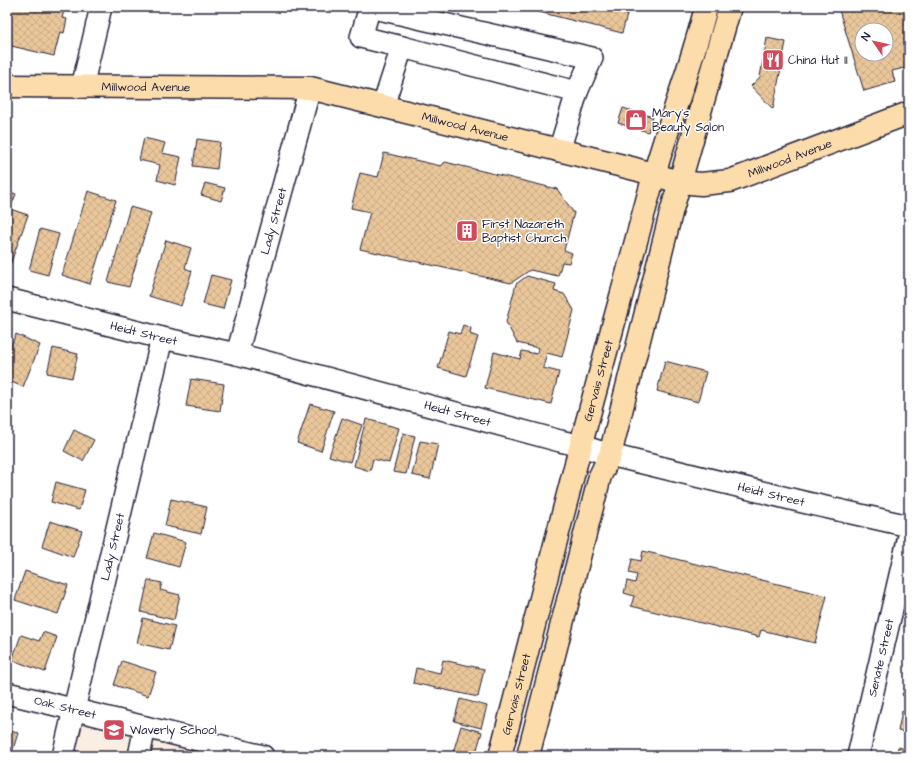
<svg xmlns="http://www.w3.org/2000/svg" width="916" height="763" font-family="'Architects Daughter',sans-serif">
<style>
.built{fill:#f9eee1}
.building{fill:url(#building-cross-hatch);stroke:#22223b;fill-rule:evenodd}
.lines{fill:none;stroke-linecap:round;stroke-linejoin:round}
.minor-casing{stroke:#22223b;stroke-width:24}
.major-casing{stroke:#22223b;stroke-width:25}
.minor{stroke:#fff;stroke-width:21}
.major{stroke:#fddcac;stroke-width:22}
.labels{text-anchor:middle;stroke-width:3;stroke-linejoin:round;paint-order:stroke}
.poi-label{font-size:12px;fill:#22223b;stroke:#fff;text-anchor:start}
.street-label{font-size:12px;fill:#22223b;stroke:#fff}
</style>
<defs>
<pattern id="building-cross-hatch" width="8" height="8" patternUnits="userSpaceOnUse"><rect width="8" height="8" fill="#eac79b"/><path d="M0 0l8 8M0 8l8-8" fill="none" stroke="#c8ab86"/></pattern>
</defs>
<rect width="100%" height="100%" fill="#fff"/>
<filter id="ink" filterUnits="userSpaceOnUse"><feTurbulence type="fractalNoise" baseFrequency=".025" numOctaves="2"/><feDisplacementMap in="SourceGraphic" scale="8" xChannelSelector="R" yChannelSelector="G"/><feConvolveMatrix kernelMatrix="1 2 1 2 8 2 1 2 1" color-interpolation-filters="sRGB"/></filter>
<g filter="url(#ink)">
<polygon class="built" points="74,710 263,756 63,756"/>
<g class="building">
<polygon points="7,7 65,7 62,18 67,19 64,33 60,32 54,56 7,45"/>
<polygon points="536,7 613,7 628,11 622,33 535,11"/>
<path d="M 838,7 L 909,7 L 909,73 L 908,67 L 892,71 L 895,82 L 864,91 ZM 862,30 L 886,30 L 886,54 L 862,54 Z"/>
<polygon points="767,38 786,42 773,109 751,86 760,77"/>
<polygon points="623,108 653,117 648,132 618,123"/>
<polygon points="144,138 165,143 162,153 181,157 175,185 157,180 160,165 139,160"/>
<polygon points="197,139 220,142 217,169 193,166"/>
<polygon points="384,153 441,166 445,162 557,189 574,213 564,250 572,253 569,263 562,262 558,276 530,270 511,283 360,249 370,212 351,208 360,173 378,177"/>
<polygon points="205,183 225,188 221,201 201,195"/>
<polygon points="7,191 16,194 10,209 28,215 10,265 7,264"/>
<polygon points="88,191 116,200 90,284 62,275"/>
<polygon points="130,207 151,213 129,287 108,282"/>
<polygon points="40,229 59,234 48,275 29,270"/>
<polygon points="166,240 191,248 185,268 192,271 181,306 149,296"/>
<polygon points="211,275 231,280 223,309 203,304"/>
<polygon points="527,276 556,284 554,291 564,294 574,310 562,357 547,353 543,368 559,372 551,404 485,388 494,352 520,359 522,351 537,354 538,348 517,343 506,322 516,284"/>
<polygon points="463,325 471,328 470,334 478,337 466,376 438,368 449,331 460,334"/>
<polygon points="16,334 40,345 23,387 7,380 7,355"/>
<polygon points="53,348 78,354 72,378 47,373"/>
<polygon points="665,361 706,372 698,402 657,391"/>
<polygon points="191,379 224,384 220,411 186,406"/>
<polygon points="310,404 334,411 321,451 297,443"/>
<polygon points="342,418 362,425 350,462 329,456"/>
<polygon points="366,419 399,428 389,463 373,459 370,471 354,466"/>
<polygon points="74,430 94,440 83,461 64,451"/>
<polygon points="403,433 415,436 406,474 393,472"/>
<polygon points="420,441 438,444 430,479 412,475"/>
<polygon points="56,482 85,490 79,510 51,502"/>
<polygon points="171,499 207,507 201,534 165,526"/>
<polygon points="50,521 82,531 73,557 42,546"/>
<polygon points="154,533 186,542 179,567 147,558"/>
<polygon points="643,551 827,596 815,643 761,630 759,637 631,606 634,596 624,593 627,581 635,583 637,575 629,573 632,559 641,561"/>
<polygon points="25,571 68,585 58,614 15,600"/>
<polygon points="148,580 162,583 160,590 180,595 174,620 141,612"/>
<polygon points="143,618 175,626 169,650 137,643"/>
<polygon points="43,632 57,637 45,672 12,660 21,635 39,641"/>
<polygon points="443,660 484,669 478,697 413,683 416,668 440,673"/>
<polygon points="122,661 156,672 148,696 114,685"/>
<polygon points="909,679 909,698 902,695"/>
<polygon points="460,699 487,706 481,728 454,721"/>
<polygon points="902,711 909,712 909,733 898,731"/>
<polygon points="461,726 482,732 475,756 452,756"/>
<polygon points="7,730 18,733 11,756 7,756"/>
<polygon points="898,747 909,750 909,756 896,756"/>
</g>
<g class="lines">
<g class="minor-casing">
<g id="minor">
<polyline points="402,47 361,37 370,7 592,58 577,92"/>
<polyline points="82,87 101,7"/>
<polyline points="383,106 402,47 577,92 559,151"/>
<path id="s1" d="M 7,299 L 162,338 L 237,354 L 560,441 L 582,446 L 610,455 L 803,502 L 909,526"/>
<path id="s2" d="M 237,354 L 310,88"/>
<path id="s3" d="M 7,693 L 263,756"/>
<path id="s4" d="M 63,756 L 162,338"/>
<polyline points="139,756 145,727"/>
<path id="s5" d="M 858,756 L 909,536"/>
</g>
</g>
<g class="major-casing">
<g id="major">
<path id="s6" d="M 7,86 L 310,88 L 635,169 L 679,182 L 701,184 L 730,181 L 909,113"/>
<path id="s7" d="M 500,756 L 585,429 L 654,175 C 670,119 692,64 706,7"/>
<polyline points="528,756 600,476 610,455 671,213 730,7"/>
</g>
</g>
<use href="#minor" class="minor"/>
<use href="#major" class="major"/>
</g>
</g>
<defs>
<g id="restaurant-square" transform="scale(1.15)"><rect x="-9" y="-9" width="18" height="18" rx="4" fill="#d1495b" stroke="#fff"/><path d="M-5-6h1v4h1v-4h1v4h1v-4h1v5L-1.5 .5V6h-2V.5L-5-1ZM5-6V6H3V1.5H1.5Q1.5-4 5-6Z" fill="#fff"/></g>
<g id="shop-square" transform="scale(1.15)"><rect x="-9" y="-9" width="18" height="18" rx="4" fill="#d1495b" stroke="#fff"/><path d="M-5-2.5h2.3a2.7 3.5 0 0 1 5.4 0H5L5.5 6h-11ZM-1.5-2.5h3a1.5 2.3 0 0 0-3 0Z" fill="#fff"/></g>
<g id="building-square" transform="scale(1.15)"><rect x="-9" y="-9" width="18" height="18" rx="4" fill="#d1495b" stroke="#fff"/><path d="M-4-6H4V6H1V3H-1V6H-4ZM-2.5-4.3h1.7v1.8h-1.7ZM.8-4.3h1.7v1.8H.8ZM-2.5-1h1.7V.8h-1.7ZM.8-1h1.7V.8H.8Z" fill="#fff"/></g>
<g id="school-square" transform="scale(1.15)"><rect x="-9" y="-9" width="18" height="18" rx="4" fill="#d1495b" stroke="#fff"/><path d="M0-5L7-2L0 1L-7-2ZM-4 1L0 2.5L4 1V4Q0 6-4 4Z" fill="#fff"/></g>
</defs>
<g fill-rule="evenodd">
<use href="#restaurant-square" x="773" y="60"/>
<use href="#shop-square" x="636" y="120"/>
<use href="#building-square" x="467" y="231"/>
<use href="#school-square" x="114" y="730"/>
</g>
<g class="labels">
<g class="poi-label">
<text x="788" y="64">China Hut II</text>
<text x="652" y="117">Mary's<tspan x="652" dy="14">Beauty Salon</tspan></text>
<text x="482" y="228">First Nazareth<tspan x="482" dy="14">Baptist Church</tspan></text>
<text x="130" y="734">Waverly School</text>
</g>
<g class="street-label">
<text dy="4" stroke="none"><textPath href="#s6" startOffset="139">Millwood Avenue</textPath></text>
<text dy="4" stroke="none"><textPath href="#s6" startOffset="463">Millwood Avenue</textPath></text>
<text dy="4" stroke="none"><textPath href="#s6" startOffset="799">Millwood Avenue</textPath></text>
<text dy="4" stroke="none"><textPath href="#s2" startOffset="138">Lady Street</textPath></text>
<text dy="4" stroke="none"><textPath href="#s1" startOffset="141">Heidt Street</textPath></text>
<text dy="4" stroke="none"><textPath href="#s7" startOffset="388">Gervais Street</textPath></text>
<text dy="4" stroke="none"><textPath href="#s1" startOffset="465">Heidt Street</textPath></text>
<text dy="4" stroke="none"><textPath href="#s1" startOffset="789">Heidt Street</textPath></text>
<text dy="4" stroke="none"><textPath href="#s4" startOffset="215">Lady Street</textPath></text>
<text dy="4" stroke="none"><textPath href="#s5" startOffset="101">Senate Street</textPath></text>
<text dy="4" stroke="none"><textPath href="#s7" startOffset="64">Gervais Street</textPath></text>
<text dy="4" stroke="none"><textPath href="#s3" startOffset="60">Oak Street</textPath></text>
</g>
</g>
<rect width="916" height="763" fill="none" stroke="#fff" stroke-width="24"/>
<rect x="12" y="12" width="892" height="739" fill="none" stroke="#22223b" stroke-width="1.5" filter="url(#ink)"/>
<g transform="translate(874 42) rotate(304)"><circle r="19" fill="#ffffff" stroke="#a7a7b1"/>
<path d="M0-3L7 15L0 10L-7 15Z" fill="#d1495b"/>
<text y="-6" font-size="11" font-weight="bold" text-anchor="middle" fill="#22223b">N</text>
</g>
</svg>
